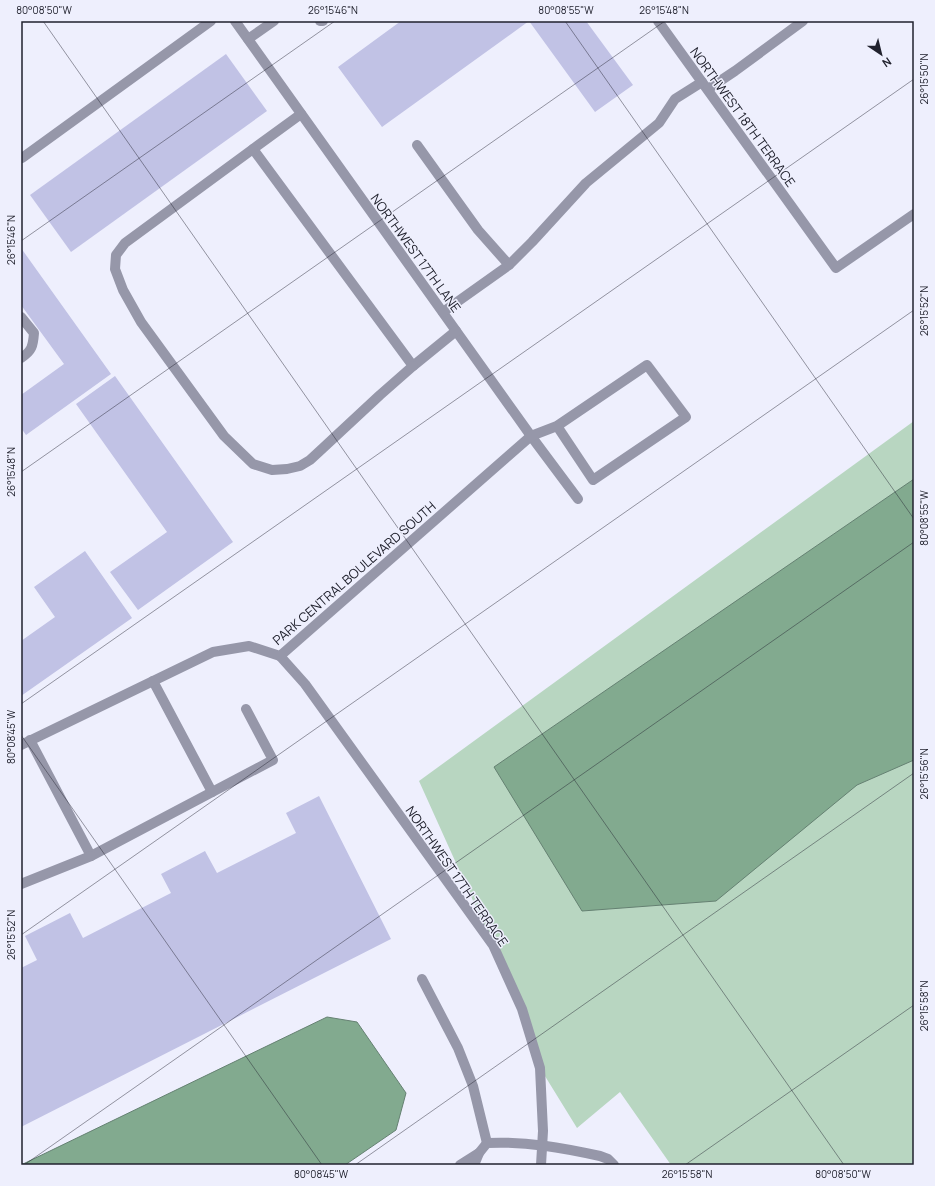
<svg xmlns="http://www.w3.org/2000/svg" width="935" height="1186" font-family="Manrope,sans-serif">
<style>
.green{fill:#b8d6c1}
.water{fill:#82aa8f;stroke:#658172}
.building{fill:#c1c2e5}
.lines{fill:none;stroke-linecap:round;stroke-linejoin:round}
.minor{stroke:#9697a9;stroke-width:10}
.ticks{fill:none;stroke:#21222e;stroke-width:1;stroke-opacity:0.45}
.labels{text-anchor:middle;stroke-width:3;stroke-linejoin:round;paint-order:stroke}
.street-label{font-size:13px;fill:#21222e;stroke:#eeeffd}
.neatline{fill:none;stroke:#21222e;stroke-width:1.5}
.ticks-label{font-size:10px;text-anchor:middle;fill:#21222e}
</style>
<rect width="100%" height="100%" fill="#eeeffd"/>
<polygon class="green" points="914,421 914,1165 671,1165 620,1092 577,1128 540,1068 493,945 419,781"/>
<g class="water">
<polygon points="914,479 914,760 857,785 716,901 582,911 494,767"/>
<polygon points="327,1017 357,1022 406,1093 396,1130 345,1165 21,1165"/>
</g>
<g class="building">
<polygon points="401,21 586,21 633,85 595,112 529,21 382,127 338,67"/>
<polygon points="226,54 267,111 71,252 30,195"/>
<polygon points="21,248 111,374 26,435 21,428 21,395 64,364 21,305"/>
<polygon points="115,376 233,542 138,610 110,572 167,532 76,404"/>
<polygon points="85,551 132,618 21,696 21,641 55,617 34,587"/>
<polygon points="319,796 391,939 21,1127 21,968 37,960 25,936 70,913 83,938 171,893 161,874 205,851 217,873 296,833 286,813"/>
</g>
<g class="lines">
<g class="minor">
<polyline points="235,21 531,436 578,499"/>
<polyline points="320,21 323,21"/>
<polyline points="658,21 836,268 914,214"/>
<polyline points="248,39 274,21"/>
<polyline points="708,89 735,71 803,21"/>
<polyline points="301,114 253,149 413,366 456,331"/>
<polyline points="417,145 478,230 509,265 443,312"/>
<polyline points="253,149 125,243 116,255 115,269 123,290 141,322 224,436 253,464 272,470 287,469 300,466 310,460 323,448 380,395 413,366"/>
<polyline points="22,158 211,21"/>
<polyline points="509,265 532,242 586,183 659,123 675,99 702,82"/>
<path d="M 21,317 L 34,333 C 33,346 32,351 21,358"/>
<polyline points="280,656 305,684 493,945 522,1009 540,1068 543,1131 541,1165"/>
<polyline points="153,681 212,792"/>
<polyline points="30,740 91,856 273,760 246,709"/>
<polyline points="21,745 213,652 249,646 280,656 531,436 557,426 647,365 686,417 593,480 557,426"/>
<polyline points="21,884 91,856"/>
<polyline points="422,979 458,1048 473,1086 487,1143"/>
<polyline points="460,1165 479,1153"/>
<path d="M 474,1165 L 479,1153 L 487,1143 C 526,1141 563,1148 600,1156 L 608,1159 L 614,1165"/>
</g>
</g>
<path class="ticks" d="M 43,21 L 844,1165M 565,21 L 914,519M 21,241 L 335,21M 21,472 L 665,21M 21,704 L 914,79M 21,735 L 322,1165M 21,935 L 914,310M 24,1165 L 914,542M 355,1165 L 914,773M 685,1165 L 914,1005"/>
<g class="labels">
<g class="street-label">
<text transform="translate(743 117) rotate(54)" y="5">NORTHWEST 18TH TERRACE</text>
<text transform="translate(416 253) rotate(54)" y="5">NORTHWEST 17TH LANE</text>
<text transform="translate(354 573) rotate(-41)" y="5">PARK CENTRAL BOULEVARD SOUTH</text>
<text transform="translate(457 876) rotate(55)" y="5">NORTHWEST 17TH TERRACE</text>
</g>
</g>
<rect width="935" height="1186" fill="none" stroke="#eeeffd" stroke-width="44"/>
<g transform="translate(881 54) rotate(145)" stroke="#eeeffd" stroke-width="3" paint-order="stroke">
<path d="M0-3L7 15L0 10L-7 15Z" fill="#21222e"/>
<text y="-6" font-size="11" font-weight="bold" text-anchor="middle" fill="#21222e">N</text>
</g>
<rect x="22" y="22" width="891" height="1142" class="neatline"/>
<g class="ticks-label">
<text x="44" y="14">80°08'50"W</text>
<text x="333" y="14">26°15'46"N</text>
<text x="566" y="14">80°08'55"W</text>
<text x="664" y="14">26°15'48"N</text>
<text transform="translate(924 79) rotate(-90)" y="4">26°15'50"N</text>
<text transform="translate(11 240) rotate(-90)" y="4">26°15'46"N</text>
<text transform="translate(924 311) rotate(-90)" y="4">26°15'52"N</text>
<text transform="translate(11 472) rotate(-90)" y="4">26°15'48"N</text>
<text transform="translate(924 518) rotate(-90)" y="4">80°08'55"W</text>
<text transform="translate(11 737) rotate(-90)" y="4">80°08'45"W</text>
<text transform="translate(924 774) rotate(-90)" y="4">26°15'56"N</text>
<text transform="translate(11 935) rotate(-90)" y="4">26°15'52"N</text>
<text transform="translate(924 1006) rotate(-90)" y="4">26°15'58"N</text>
<text x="321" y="1178">80°08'45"W</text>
<text x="687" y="1178">26°15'58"N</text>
<text x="843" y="1178">80°08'50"W</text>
</g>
</svg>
